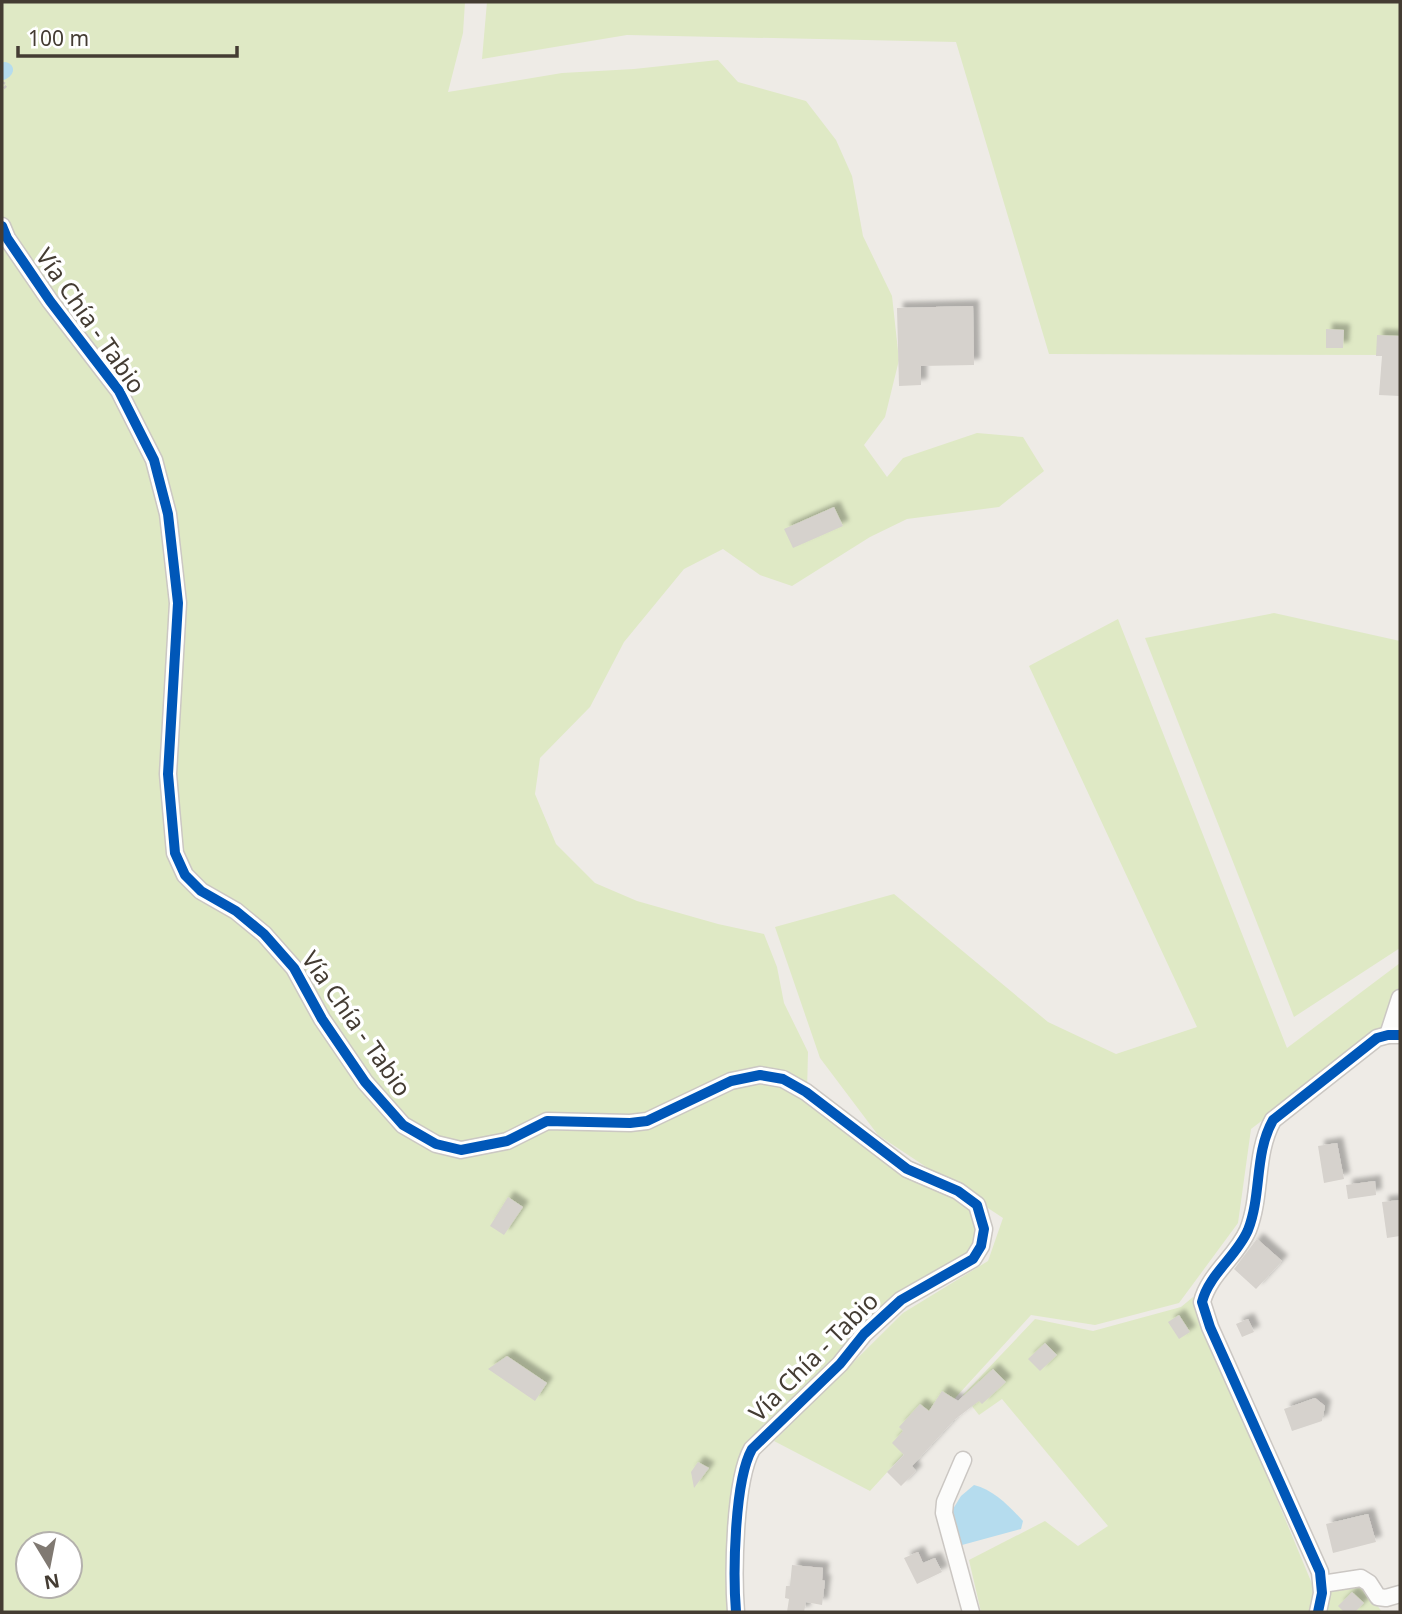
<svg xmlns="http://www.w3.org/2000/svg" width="1402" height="1614" font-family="'Noto Sans',sans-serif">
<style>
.green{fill:#dfe9c5;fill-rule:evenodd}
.water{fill:#b5dcee}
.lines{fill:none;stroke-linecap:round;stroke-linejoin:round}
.canal{stroke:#b5dcee;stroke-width:16}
.building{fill:#d6d2cd;filter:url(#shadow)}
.minor-casing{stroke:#cbc7c3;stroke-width:19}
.path{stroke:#cdcac6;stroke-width:2.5;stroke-dasharray:3.5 3.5;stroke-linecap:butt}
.minor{stroke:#fcfcfb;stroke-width:16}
.cycleway-casing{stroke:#fff;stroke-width:15}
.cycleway{stroke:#0057b8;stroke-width:10}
.labels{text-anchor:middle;stroke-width:7;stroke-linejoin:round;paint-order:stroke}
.street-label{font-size:24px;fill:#443c33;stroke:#fff}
</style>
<defs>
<filter id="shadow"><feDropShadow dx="6" dy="-6" stdDeviation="2" flood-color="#0004"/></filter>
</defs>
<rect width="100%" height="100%" fill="#eeebe6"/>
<g class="green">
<path d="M 2,2 L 465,2 L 463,33 L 448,92 L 562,73 L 634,69 L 718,60 L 738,82 L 806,101 L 836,140 L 852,176 L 863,236 L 892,296 L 899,360 L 885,417 L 864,445 L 887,477 L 903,458 L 977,433 L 1023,437 L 1044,471 L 999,507 L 907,519 L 870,537 L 792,586 L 760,575 L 723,549 L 684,569 L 624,642 L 590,707 L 540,758 L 535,794 L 556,844 L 595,883 L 637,901 L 718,924 L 764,934 L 777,967 L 784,1003 L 808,1052 L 807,1092 L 828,1110 L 977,1205 L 981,1246 L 901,1300 L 744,1462 L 736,1612 L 2,1612 ZM 28,1544 L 70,1544 L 70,1586 L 28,1586 Z"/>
<polygon points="487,2 1400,2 1400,355 1049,354 956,42 627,35 482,59"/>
<polygon points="1274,613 1400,641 1400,948 1294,1017 1145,638"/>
<polygon points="1118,619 1287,1048 1400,963 1400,1005 1392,1021 1251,1129 1238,1223 1179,1303 1095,1325 1031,1315 870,1491 774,1441 903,1313 988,1261 1003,1218 878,1135 820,1058 775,927 894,894 1048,1022 1116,1054 1197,1027 1029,666"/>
<polygon points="1193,1297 1315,1591 1309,1612 981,1612 969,1560 1045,1521 1078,1546 1108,1526 1002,1399 979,1415 963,1395 1035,1319 1093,1331 1181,1307"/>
<polygon points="1361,1583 1382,1612 1323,1612 1329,1589"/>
</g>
<path class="water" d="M 974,1485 C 994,1490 1009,1506 1023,1521 L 1021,1529 L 962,1545 L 948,1517 L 961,1496 Z"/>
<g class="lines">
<polyline class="canal" points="2,72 5,70"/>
</g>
<g class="building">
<polygon points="973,306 974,365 921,366 921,385 899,386 897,308"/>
<polygon points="1326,329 1344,330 1343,348 1326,348"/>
<polygon points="1377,335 1400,336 1400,396 1379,395 1382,356 1376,356"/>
<polygon points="834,507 843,526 793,548 784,529"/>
<polygon points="1337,1143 1344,1179 1324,1183 1318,1146"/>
<polygon points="1375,1181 1376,1195 1348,1199 1346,1185"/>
<polygon points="508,1197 523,1207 504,1235 490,1226"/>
<polygon points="1400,1200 1400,1236 1387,1238 1382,1202"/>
<polygon points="1257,1239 1282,1261 1256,1289 1234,1269"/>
<polygon points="1179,1315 1190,1332 1179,1339 1168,1322"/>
<polygon points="1248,1319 1254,1332 1242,1337 1236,1324"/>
<polygon points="1045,1343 1057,1355 1040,1371 1028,1359"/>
<polygon points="507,1356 547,1383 535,1401 488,1369"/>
<polygon points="993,1369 1006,1382 982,1404 979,1401 954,1420 912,1466 916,1471 901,1486 887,1472 904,1455 892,1443 903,1431 899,1427 920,1404 929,1411 942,1391 958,1401"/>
<polygon points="1315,1398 1325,1406 1322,1421 1292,1431 1284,1409"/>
<polygon points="698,1462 709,1468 694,1488 691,1472"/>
<polygon points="1368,1514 1376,1542 1333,1553 1326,1524"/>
<polygon points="918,1552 923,1563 935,1558 942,1572 917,1584 904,1558"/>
<polygon points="792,1565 823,1568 822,1580 825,1581 822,1605 806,1602 804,1612 787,1612 789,1599 785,1598 786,1586 790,1586"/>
<polygon points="1352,1592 1364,1603 1355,1612 1344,1612 1338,1606"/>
</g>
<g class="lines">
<g class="minor-casing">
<g id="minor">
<path d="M 2,226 L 7,238 L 50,301 L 119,391 L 154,460 L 168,514 L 178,603 L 168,774 L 175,853 L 185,875 L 201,891 L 236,911 L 264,934 L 294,968 L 322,1019 L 365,1082 L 403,1125 L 436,1144 L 461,1150 L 507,1141 L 547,1121 L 630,1123 L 647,1121 L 731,1081 L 760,1075 L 783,1079 L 806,1092 L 907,1169 L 958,1191 L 977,1205 L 984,1229 L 981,1246 L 973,1259 L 901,1300 L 864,1334 L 840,1364 L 752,1449 C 734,1481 733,1575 736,1612"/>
<polyline points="1388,1035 1400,998"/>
<polyline points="963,1460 945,1502 944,1513 971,1612"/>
<polyline points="1322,1584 1361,1578 1369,1583 1378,1597 1386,1598 1400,1594"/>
<path d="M 1318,1612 L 1322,1593 L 1320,1572 L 1210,1327 L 1202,1302 C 1209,1274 1237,1256 1248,1230 C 1262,1194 1254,1154 1273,1120 L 1377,1038 L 1388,1035 L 1400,1035"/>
</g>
</g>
<polyline class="path" points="2,82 7,85 2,90"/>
<use href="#minor" class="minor"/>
<g class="cycleway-casing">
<g id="cycleway">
<path d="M 2,226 L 7,238 L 50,301 L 119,391 L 154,460 L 168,514 L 178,603 L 168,774 L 175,853 L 185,875 L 201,891 L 236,911 L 264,934 L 294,968 L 322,1019 L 365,1082 L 403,1125 L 436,1144 L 461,1150 L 507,1141 L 547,1121 L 630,1123 L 647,1121 L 731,1081 L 760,1075 L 783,1079 L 806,1092 L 907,1169 L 958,1191 L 977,1205 L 984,1229 L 981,1246 L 973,1259 L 901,1300 L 864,1334 L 840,1364 L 752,1449 C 734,1481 733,1575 736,1612"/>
<path d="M 1318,1612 L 1322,1593 L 1320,1572 L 1210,1327 L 1202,1302 C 1209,1274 1237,1256 1248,1230 C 1262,1194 1254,1154 1273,1120 L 1377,1038 L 1388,1035 L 1400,1035"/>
</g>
</g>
<use href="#cycleway" class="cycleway"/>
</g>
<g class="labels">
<g class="street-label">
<text transform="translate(90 321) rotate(55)" y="8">Vía Chía - Tabio</text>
<text transform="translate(356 1024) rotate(55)" y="8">Vía Chía - Tabio</text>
<text transform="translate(814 1357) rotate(-45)" y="8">Vía Chía - Tabio</text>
</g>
</g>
<rect width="1402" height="1614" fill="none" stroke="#443c33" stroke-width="7"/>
<g transform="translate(49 1565) rotate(170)"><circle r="33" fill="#ffffff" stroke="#b4b1ad" stroke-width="2"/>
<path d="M0-5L12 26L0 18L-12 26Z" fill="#807972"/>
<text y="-10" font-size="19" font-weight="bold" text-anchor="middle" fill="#443c33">N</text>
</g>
<path d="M18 46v10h219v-10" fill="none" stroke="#443c33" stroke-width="3.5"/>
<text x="28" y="46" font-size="21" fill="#443c33" stroke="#ffffff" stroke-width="5" paint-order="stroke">100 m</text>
</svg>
